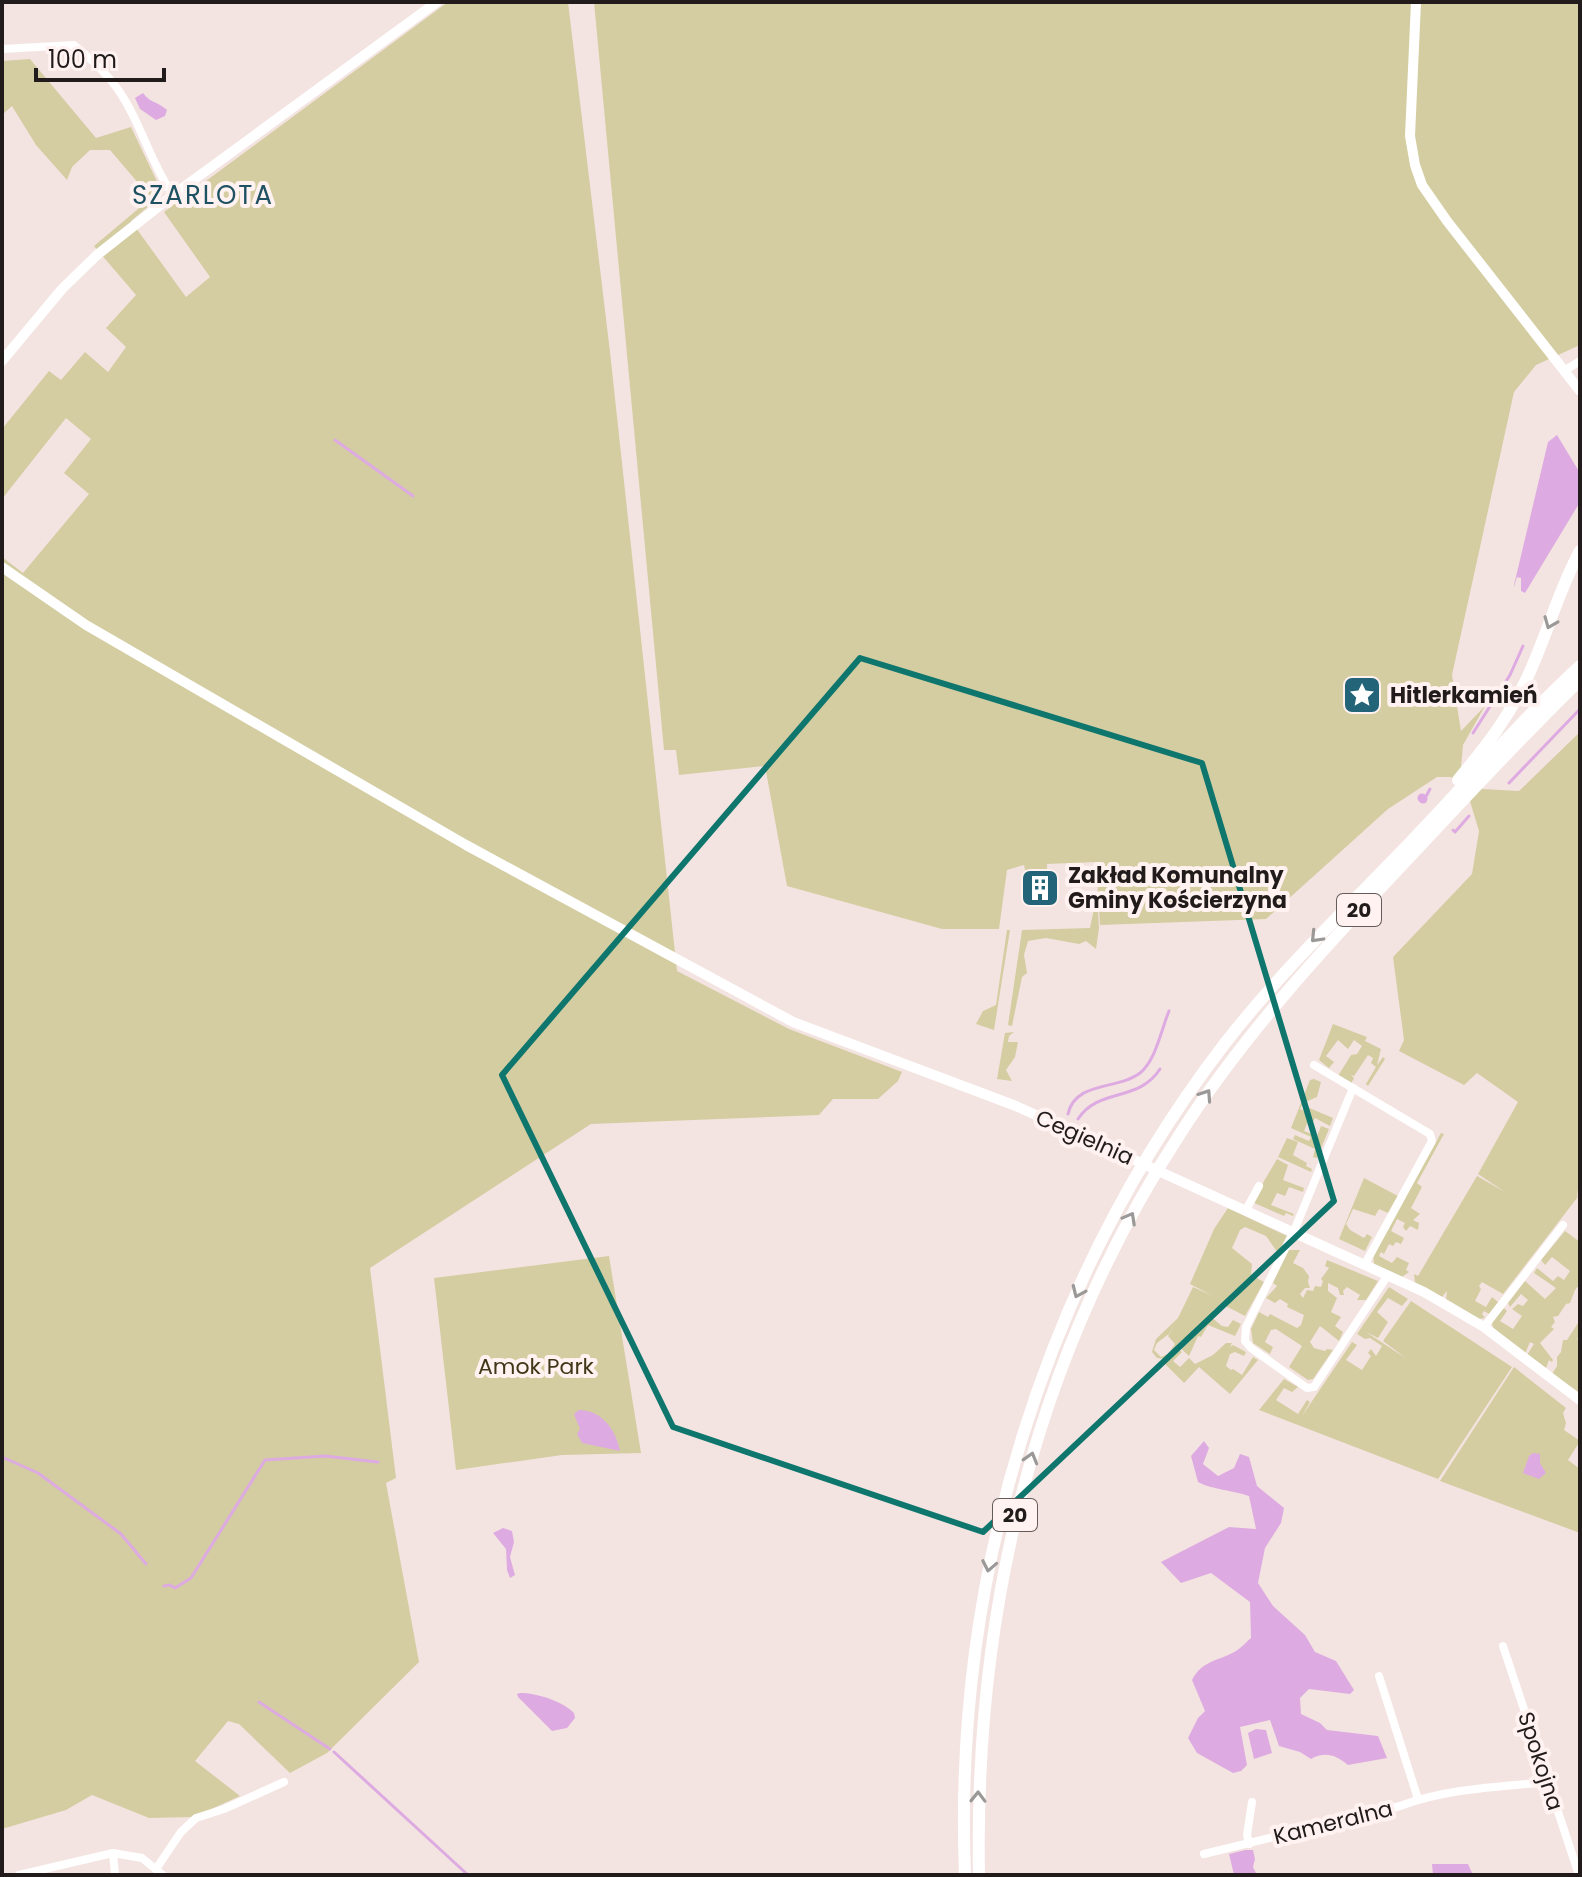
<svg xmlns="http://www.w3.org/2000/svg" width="1582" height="1877" font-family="Poppins,sans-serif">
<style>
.green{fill:#d4cda1;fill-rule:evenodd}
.water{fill:#ddabe1}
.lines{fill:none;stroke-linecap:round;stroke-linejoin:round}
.stream{stroke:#ddabe1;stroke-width:3}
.canal{stroke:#ddabe1;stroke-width:9}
.minor{stroke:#fff;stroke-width:8}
.tertiary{stroke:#fff;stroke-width:10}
.primary{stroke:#fff;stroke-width:12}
.oneway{stroke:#9b9998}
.marked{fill:none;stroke:#0f766e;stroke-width:6;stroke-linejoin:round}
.labels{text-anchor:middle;stroke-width:8;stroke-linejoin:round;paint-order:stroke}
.shield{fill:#fff2f0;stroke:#645c5b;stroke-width:2}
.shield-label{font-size:20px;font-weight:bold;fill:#211c1b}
.poi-label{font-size:22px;font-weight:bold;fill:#211c1b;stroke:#fff2f0;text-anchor:start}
.street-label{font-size:22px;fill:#211c1b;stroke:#fff2f0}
.park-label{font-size:22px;fill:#3e3819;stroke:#fff2f0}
.quarter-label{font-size:26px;letter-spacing:2px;fill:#1e5161;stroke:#fff2f0}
</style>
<rect width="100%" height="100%" fill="#f4e4e1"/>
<g class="green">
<polygon points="448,2 568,2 610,352 677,971 789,1029 902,1072 898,1081 878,1099 833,1099 819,1115 591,1124 370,1268 396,1478 386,1483 419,1662 327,1753 290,1773 239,1724 228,1721 195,1761 240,1796 194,1817 149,1818 92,1795 66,1810 2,1829 2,557 23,573 89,494 64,473 91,439 66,418 2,499 2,429 49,371 61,380 85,352 108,372 126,347 106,328 136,295 94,246 151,198 110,150 90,150 72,167 67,180 36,145 12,106 2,115 2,61 30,59 96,138 131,127 163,194 131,221 186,297 210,277 164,212"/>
<polygon points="594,2 1580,2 1580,345 1536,365 1514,392 1452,675 1461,731 1485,706 1463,745 1461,767 1483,789 1519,791 1580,732 1580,1167 1577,1198 1503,1294 1482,1282 1479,1286 1481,1289 1475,1301 1486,1307 1492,1297 1498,1302 1489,1314 1484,1311 1482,1314 1485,1318 1478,1319 1446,1299 1447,1291 1442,1297 1415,1283 1414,1274 1418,1276 1477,1176 1505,1192 1478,1174 1518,1102 1477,1073 1464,1085 1399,1051 1404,1040 1393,957 1472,874 1479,831 1469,798 1451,777 1437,777 1388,809 1266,919 1100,925 1096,862 1047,864 1047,870 1025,870 1024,865 1007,870 999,929 942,929 787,886 765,766 679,775 676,750 664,750"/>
<polygon points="1097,894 1099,928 1096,949 1086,941 1079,944 1046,938 1028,941 1024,955 1027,973 1022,977 1012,1026 1008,1025 1022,930 1090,928"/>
<polygon points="1007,930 1010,930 994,1030 976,1024 983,1011 996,1005"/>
<polygon points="1333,1024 1367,1037 1365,1041 1381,1049 1377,1065 1383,1057 1385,1059 1368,1086 1366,1084 1376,1067 1371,1063 1373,1058 1368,1055 1354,1076 1351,1075 1354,1078 1351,1084 1338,1076 1351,1055 1357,1054 1362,1046 1354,1040 1348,1049 1338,1040 1326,1056 1334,1062 1329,1068 1319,1060"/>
<polygon points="1014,1032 1009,1036 1008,1042 1018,1042 1015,1057 1006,1070 1012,1081 997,1079 1005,1033"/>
<polygon points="1314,1079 1321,1082 1317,1097 1303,1103 1300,1109 1305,1111 1307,1107 1333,1118 1330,1126 1315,1118 1313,1122 1308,1121 1304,1131 1317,1136 1321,1126 1329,1129 1317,1158 1313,1157 1315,1149 1293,1139 1295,1135 1309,1141 1311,1137 1291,1128 1310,1080"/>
<polygon points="1441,1133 1444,1134 1417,1183 1422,1187 1411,1208 1420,1214 1413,1220 1419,1223 1418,1230 1410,1226 1406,1231 1403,1227 1405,1223 1397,1219 1391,1231 1404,1238 1401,1244 1396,1242 1393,1246 1389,1244 1384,1254 1381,1252 1379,1256 1392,1263 1397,1257 1409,1263 1406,1270 1409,1272 1402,1277 1374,1264 1373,1254"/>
<polygon points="1287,1138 1298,1142 1293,1155 1307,1163 1306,1166 1312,1169 1311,1172 1278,1157"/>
<polygon points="1277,1159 1288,1165 1283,1180 1304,1188 1303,1192 1289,1187 1285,1196 1277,1193 1271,1205 1294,1214 1293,1216 1286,1213 1284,1216 1252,1202"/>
<polygon points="1364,1178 1398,1196 1388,1213 1379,1209 1375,1216 1353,1209 1346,1224 1350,1230 1364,1238 1367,1234 1372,1237 1365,1251 1339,1239"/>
<path d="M 1228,1208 L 1287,1236 L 1278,1253 L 1266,1236 L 1245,1227 L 1240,1230 L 1232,1248 L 1252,1264 L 1251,1275 L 1264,1282 L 1245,1316 L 1222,1304 L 1218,1310 L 1214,1309 L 1211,1317 L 1222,1326 L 1228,1327 L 1233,1320 L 1241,1324 L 1235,1336 L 1208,1325 L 1201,1337 L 1198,1336 L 1189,1356 L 1178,1346 L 1166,1359 L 1157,1358 L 1152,1352 L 1156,1339 L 1178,1318 L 1193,1287 L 1213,1296 L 1190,1284 L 1214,1229 ZM 1177,1320 L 1168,1336 L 1175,1344 L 1168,1354 L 1161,1357 L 1154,1350 L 1157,1343 L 1170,1333 Z"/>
<polygon points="1565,1231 1580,1242 1580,1284 1575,1290 1570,1303 1566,1304 1558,1316 1553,1317 1555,1322 1551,1327 1554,1329 1540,1343 1553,1360 1552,1362 1549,1360 1546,1368 1527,1355 1534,1344 1530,1342 1525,1354 1493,1328 1492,1322 1504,1308 1507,1311 1500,1321 1513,1329 1522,1316 1512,1309 1518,1304 1523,1306 1528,1300 1521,1294 1510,1307 1508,1303 1525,1281 1545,1299 1556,1288 1534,1273 1537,1268 1553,1281 1558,1276 1564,1280 1570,1271 1552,1257 1545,1265 1541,1260"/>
<polygon points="1288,1250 1300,1250 1293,1263 1303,1268 1309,1276 1308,1282 1310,1288 1305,1288 1300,1294 1303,1298 1307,1290 1313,1291 1315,1286 1321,1287 1323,1281 1321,1279 1329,1268 1325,1266 1327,1260 1378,1281 1366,1300 1357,1300 1360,1295 1347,1287 1343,1291 1344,1295 1340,1295 1338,1288 1328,1283 1328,1291 1337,1298 1331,1312 1341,1317 1335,1326 1343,1332 1339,1341 1320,1326 1310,1342 1314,1348 1325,1351 1327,1349 1333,1350 1313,1379 1308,1380 1289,1367 1302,1346 1276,1329 1271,1330 1265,1342 1273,1347 1270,1354 1253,1343 1251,1329 1259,1312 1268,1317 1270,1314 1297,1328 1301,1325 1304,1315 1287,1307 1288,1304 1280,1299 1275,1303 1266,1298 1277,1286 1273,1283"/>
<polygon points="609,1256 641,1453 562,1455 456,1470 434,1278"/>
<polygon points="1389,1287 1408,1299 1402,1306 1388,1298 1377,1312 1388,1322 1378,1338 1366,1332 1407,1359 1383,1341 1411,1301 1512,1367 1438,1479 1259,1410 1284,1379 1298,1387 1292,1392 1284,1388 1276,1400 1298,1414 1307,1400 1310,1402 1302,1416 1352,1342 1357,1345 1346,1360 1362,1370 1371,1356 1368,1353 1371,1349 1376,1356 1382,1346 1370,1338 1365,1339 1357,1334"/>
<polygon points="1580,1320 1580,1335 1576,1340 1580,1337 1580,1393 1552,1374 1557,1366 1557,1357 1561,1352 1563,1340 1567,1340"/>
<polygon points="1226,1343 1232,1343 1230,1347 1233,1345 1246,1352 1244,1356 1235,1352 1230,1354 1226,1366 1231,1370 1233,1369 1242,1375 1253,1357 1258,1360 1230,1394 1199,1367 1184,1383 1165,1364 1178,1349 1182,1352 1173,1361 1180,1367 1189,1358 1195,1364 1213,1355"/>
<polygon points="1514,1367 1566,1408 1563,1413 1566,1423 1564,1430 1580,1441 1568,1460 1580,1469 1580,1533 1440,1481"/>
</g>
<g class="water">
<path d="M 143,93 C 150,103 159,102 167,110 L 165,116 L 156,120 L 140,109 L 135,98 Z"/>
<polygon points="1557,435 1580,473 1580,502 1525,593 1521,591 1521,578 1517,577 1514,587 1514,585 1548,442"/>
<path d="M 579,1410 C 602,1410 616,1430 620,1451 L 582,1443 L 577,1434 L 580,1429 L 574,1414 Z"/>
<path d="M 1204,1441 L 1209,1448 L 1203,1464 L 1218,1476 L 1234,1468 L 1240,1454 L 1249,1457 L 1257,1486 L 1284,1508 L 1281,1523 L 1265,1548 L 1258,1583 L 1273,1606 L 1305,1635 L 1315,1652 L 1336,1661 L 1354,1690 L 1350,1694 L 1309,1689 L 1300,1698 L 1301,1714 L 1320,1723 L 1327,1730 L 1378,1736 L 1387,1758 L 1348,1765 C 1336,1755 1325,1751 1311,1759 L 1300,1752 L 1279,1746 L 1270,1720 L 1240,1727 L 1247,1765 L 1241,1771 L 1233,1773 L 1197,1753 L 1188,1738 L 1198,1718 L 1205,1711 L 1192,1680 C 1202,1660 1219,1661 1236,1651 C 1241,1648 1246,1642 1251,1638 L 1250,1602 L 1211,1573 L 1181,1583 L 1161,1562 L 1229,1527 L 1256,1529 L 1249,1496 C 1232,1490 1213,1490 1198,1482 L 1191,1456 Z"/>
<polygon points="1533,1453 1540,1454 1540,1463 1546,1473 1539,1479 1523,1473 1529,1456"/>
<polygon points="503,1528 512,1531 514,1542 510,1557 515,1575 510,1578 507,1570 506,1549 493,1533"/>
<path d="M 520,1693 C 537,1693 562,1701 574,1713 L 575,1718 L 567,1728 L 552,1731 L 518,1697 L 517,1694 Z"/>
<polygon points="1256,1729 1266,1730 1272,1753 1254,1759 1248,1733"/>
<polygon points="1245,1850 1253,1850 1255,1859 1253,1867 1257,1875 1234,1875 1229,1854"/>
<polygon points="1432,1864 1468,1864 1473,1875 1433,1875"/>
</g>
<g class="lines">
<g class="stream">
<polyline points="335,440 413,496"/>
<polyline points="1473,733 1510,675 1523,646"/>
<polyline points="1509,783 1580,709"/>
<polyline points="1424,800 1430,789"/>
<polyline points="1453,830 1455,832 1469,816"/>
<path d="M 1068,1114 C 1075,1081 1118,1090 1140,1073 C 1156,1060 1161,1030 1169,1011"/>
<path d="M 1078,1119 C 1099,1087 1138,1103 1160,1069"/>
<polyline points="2,1457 38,1473 121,1534 146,1564"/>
<polyline points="164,1586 170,1585 175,1588 191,1578 265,1460 325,1456 378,1462"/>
<polyline points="259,1702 330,1749"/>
<polyline points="334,1752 468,1875"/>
</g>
<polyline class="canal" points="1422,798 1423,799"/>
<g class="minor">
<path d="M 2,49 L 74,45 C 91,59 109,75 121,94 C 142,126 151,164 173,195"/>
<polyline points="1564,371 1580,361"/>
<polyline points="1314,1065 1430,1134 1432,1141 1365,1264"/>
<polyline points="1353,1088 1294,1231 1246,1327 1245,1341 1251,1348 1307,1388 1314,1387 1388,1275"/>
<polyline points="1246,1210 1259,1186"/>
<polyline points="1484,1327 1563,1225"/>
<polyline points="1503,1646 1579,1875"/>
<polyline points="1379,1676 1418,1799"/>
<polyline points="1249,1844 1247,1835 1252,1802"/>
<polyline points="113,1853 115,1875"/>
<path d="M 1204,1854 L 1400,1806 C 1447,1788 1499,1787 1548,1782"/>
<polyline points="156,1869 181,1832 196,1818 224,1809 284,1782"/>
<polyline points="19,1875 113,1853 142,1858 163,1875"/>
</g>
<g class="tertiary">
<polyline points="1416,2 1410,136 1415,165 1422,185 1447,221 1580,391"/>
<polyline points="2,361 62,289 97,255 173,195 437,2"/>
<polyline points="2,567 86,625 466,845 793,1022 1016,1106 1424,1292 1484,1327 1580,1400"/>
</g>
<g class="primary">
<path d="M 1458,780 C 1487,745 1507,720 1527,678 C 1547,636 1558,591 1580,551"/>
<path d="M 965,1875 C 953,1578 1044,1278 1226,1042 C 1279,974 1339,916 1398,855 C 1459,792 1516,725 1580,666"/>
<path d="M 979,1875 C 974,1610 1035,1357 1180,1134 C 1244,1034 1325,947 1406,861 C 1463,800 1520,738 1580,680"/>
</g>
</g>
<defs><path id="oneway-chevron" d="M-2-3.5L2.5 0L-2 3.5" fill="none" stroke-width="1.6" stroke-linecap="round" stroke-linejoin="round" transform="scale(2)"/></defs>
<g class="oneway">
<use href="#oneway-chevron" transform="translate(1550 623) rotate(112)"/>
<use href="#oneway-chevron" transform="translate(1316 937) rotate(134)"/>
<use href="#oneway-chevron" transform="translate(1206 1095) rotate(-56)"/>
<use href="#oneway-chevron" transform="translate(1130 1218) rotate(-61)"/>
<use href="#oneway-chevron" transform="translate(1078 1292) rotate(114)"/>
<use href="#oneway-chevron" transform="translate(1031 1458) rotate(-74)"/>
<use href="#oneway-chevron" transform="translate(989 1566) rotate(101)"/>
<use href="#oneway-chevron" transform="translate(978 1797) rotate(-89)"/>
</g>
<path class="marked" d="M 860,658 L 1202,763 L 1334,1201 L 983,1532 L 673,1427 L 502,1075 Z"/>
<defs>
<g id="sight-square" transform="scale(2)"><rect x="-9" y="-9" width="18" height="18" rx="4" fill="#236478" stroke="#fff2f0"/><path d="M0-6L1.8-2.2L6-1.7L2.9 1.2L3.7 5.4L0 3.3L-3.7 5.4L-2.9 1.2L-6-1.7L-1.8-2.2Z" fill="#fff"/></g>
<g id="building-square" transform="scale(2)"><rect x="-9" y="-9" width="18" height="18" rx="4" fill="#236478" stroke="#fff2f0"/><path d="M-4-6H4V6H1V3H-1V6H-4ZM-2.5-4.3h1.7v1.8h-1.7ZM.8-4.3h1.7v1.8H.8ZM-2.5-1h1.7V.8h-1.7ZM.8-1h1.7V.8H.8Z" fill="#fff"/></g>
</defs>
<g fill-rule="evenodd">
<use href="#sight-square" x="1362" y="695"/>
<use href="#building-square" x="1040" y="888"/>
</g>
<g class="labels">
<g class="shield">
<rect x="1337" y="894" width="44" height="32" rx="6"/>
<rect x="993" y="1499" width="44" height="32" rx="6"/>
</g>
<g class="shield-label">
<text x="1359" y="917">20</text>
<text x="1015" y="1522">20</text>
</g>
<g class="poi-label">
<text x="1390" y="703">Hitlerkamień</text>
<text x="1068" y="883">Zakład Komunalny<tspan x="1068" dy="25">Gminy Kościerzyna</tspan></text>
</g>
<g class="street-label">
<text transform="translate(1085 1137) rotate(24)" y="8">Cegielnia</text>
<text transform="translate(1541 1761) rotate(72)" y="8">Spokojna</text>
<text transform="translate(1333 1822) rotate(-14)" y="8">Kameralna</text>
</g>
<g class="park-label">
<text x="536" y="1374">Amok Park</text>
</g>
<g class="quarter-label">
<text x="203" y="204">SZARLOTA</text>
</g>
</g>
<rect width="1582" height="1877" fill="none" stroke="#211c1b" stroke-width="8"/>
<path d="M36 68v12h128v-12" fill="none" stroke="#211c1b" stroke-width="4"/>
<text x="48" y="68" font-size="24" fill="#211c1b" stroke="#fff2f0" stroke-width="6" paint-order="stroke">100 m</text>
</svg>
